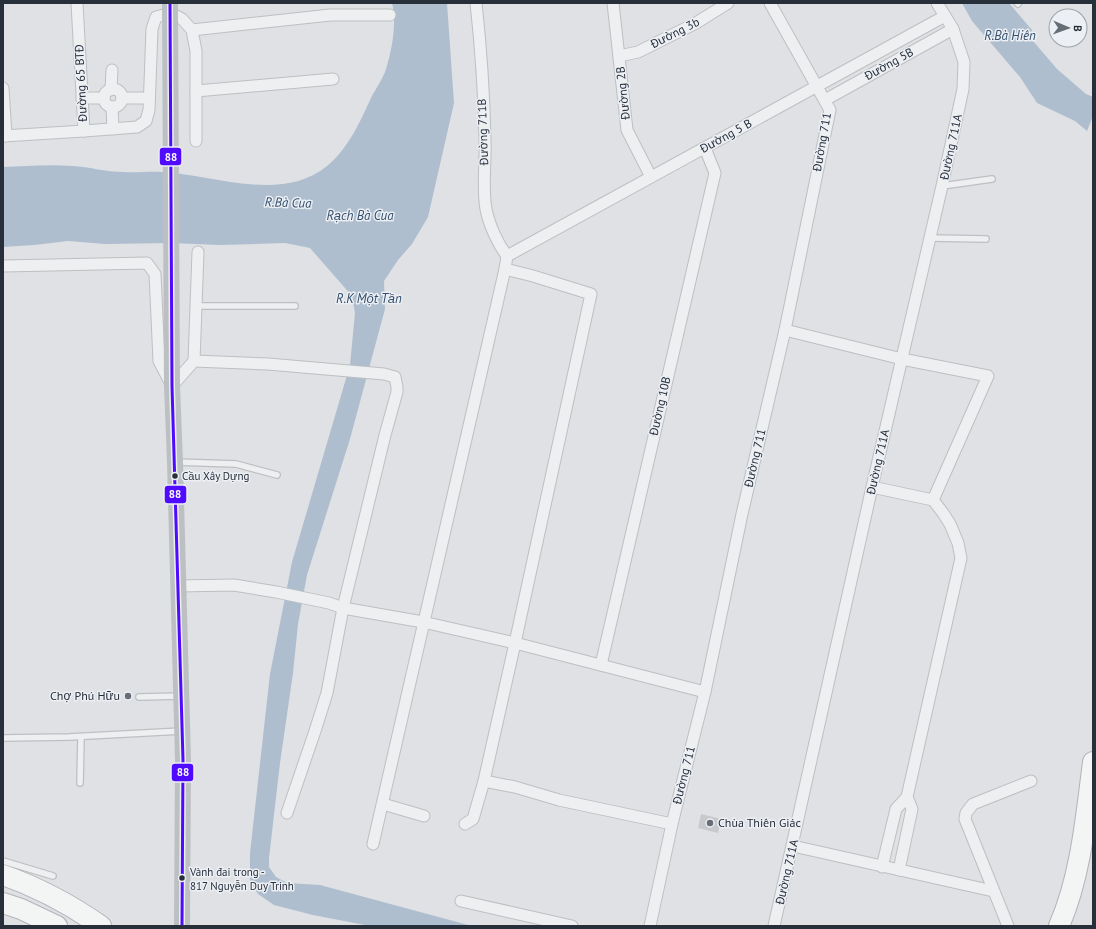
<svg xmlns="http://www.w3.org/2000/svg" width="1096" height="929" font-family="'PT Sans',sans-serif">
<style>
.water{fill:#aebece}
.building{fill:#c7c9cc}
.lines{fill:none;stroke-linecap:round;stroke-linejoin:round}
.lane-casing{stroke:#bdbfc2;stroke-width:8}
.street-casing{stroke:#bdbfc2;stroke-width:13}
.highway-casing{stroke:#b1b4b8;stroke-width:22}
.lane{stroke:#eeeff0;stroke-width:5.5}
.street{stroke:#eeeff0;stroke-width:11}
.secondary{stroke:#bdc0c3;stroke-width:16}
.highway{stroke:#f3f4f4;stroke-width:20}
.bus-1-casing{stroke:#eceff4;stroke-width:6}
.bus-1{stroke:#4f0aff;stroke-width:3}
.bus-dot{fill:#272f3b;stroke:#eceff4;stroke-width:1.5}
.poi-dot{fill:#676d76;stroke:#eceff4;stroke-width:1.5}
.labels{text-anchor:middle;stroke-width:3;stroke-linejoin:round;paint-order:stroke}
.bus-label{font-size:11px;fill:#272f3b;stroke:#eceff4;text-anchor:start}
.street-label{font-size:12px;fill:#272f3b;stroke:#eceff4}
.poi-label{font-size:12px;fill:#272f3b;stroke:#eceff4;text-anchor:end}
.water-label{font-size:13px;font-style:italic;fill:#344f6d;stroke:#eceff4}
.line-badge{stroke:#eceff4;stroke-width:1.5}
.badge-label{font-size:11px;text-anchor:middle;font-weight:bold;fill:#fff}
</style>
<rect width="100%" height="100%" fill="#dfe1e4"/>
<g class="water">
<path d="M 392,3 L 447,3 L 454,103 L 428,217 L 412,244 L 398,260 L 384,281 L 385,309 L 350,439 L 307,575 L 298,624 L 293,673 L 280,763 L 269,858 L 269,867 L 276,877 L 287,883 L 320,885 L 472,926 L 370,926 L 313,915 L 274,905 L 258,894 L 250,881 L 250,853 L 270,674 L 292,562 L 350,365 L 355,313 L 352,296 L 310,248 L 285,243 L 220,245 L 170,243 L 105,244 L 68,241 L 34,245 L 3,247 L 3,167 C 26,166 49,164 72,166 C 90,167 106,172 123,172 C 137,173 150,171 163,172 C 214,175 282,203 327,166 C 348,149 360,122 371,98 C 376,88 383,79 386,69 C 392,50 397,22 392,3 Z"/>
<polygon points="962,3 1009,3 1032,30 1033,41 1057,69 1086,94 1093,97 1093,116 1087,131 1075,121 1037,103 1020,77 972,21"/>
</g>
<polygon class="building" points="701,814 721,819 718,833 698,828"/>
<g class="lines">
<g class="lane-casing">
<g id="lane">
<polyline points="1017,3 1018,4"/>
<polyline points="942,186 992,179"/>
<polyline points="930,238 986,239"/>
<polyline points="196,306 295,306"/>
<polyline points="175,462 236,464 277,475"/>
<polyline points="139,697 181,696"/>
<polyline points="3,738 69,737 182,731"/>
<polyline points="80,783 81,737"/>
<polyline points="3,861 53,876"/>
</g>
</g>
<g class="street-casing">
<g id="street">
<path d="M 476,3 C 481,48 484,94 485,139 C 486,162 482,187 486,209 C 489,225 498,244 507,256"/>
<polyline points="613,3 627,130 651,177"/>
<polyline points="192,30 330,15 390,15"/>
<polyline points="619,56 638,52 696,23 728,3"/>
<polyline points="3,88 6,136"/>
<circle cx="113" cy="98" r="9"/>
<polyline points="111,90 112,70"/>
<polyline points="196,91 333,79"/>
<polyline points="82,98 104,98"/>
<polyline points="122,98 149,98"/>
<polyline points="825,100 953,29"/>
<polyline points="112,107 113,129"/>
<polyline points="84,131 137,127 146,121 149,110 152,29 156,17 171,13 182,19 192,30 196,51 196,141"/>
<polyline points="3,136 84,131 77,3"/>
<polyline points="507,256 945,16"/>
<polyline points="3,266 147,263 155,274 159,361 172,386 194,361 198,252"/>
<polyline points="785,330 902,359 988,376 933,500"/>
<polyline points="194,361 268,364 384,374 395,377 397,387 397,392 385,435 343,608 327,693 315,731 287,813"/>
<polyline points="872,487 933,500 943,513 950,524 958,543 961,558 907,797 912,809 899,870"/>
<polyline points="178,586 234,585 276,592 329,603 343,608 423,622 515,643 705,692"/>
<polyline points="601,665 715,173 705,148"/>
<polyline points="484,781 515,787 559,800 672,824"/>
<polyline points="383,804 424,816"/>
<polyline points="465,824 473,819 484,781 515,643 591,294 533,276 505,269 507,256"/>
<polyline points="373,844 505,269"/>
<polyline points="793,846 993,891"/>
<polyline points="882,867 896,809 907,797"/>
<polyline points="461,901 572,926"/>
<polyline points="650,926 672,824 705,692 742,514 785,330 830,110 770,3"/>
<polyline points="774,926 872,487 942,186 963,89 964,62 953,29 937,3"/>
<polyline points="1008,926 965,819 966,813 973,804 1031,781"/>
</g>
</g>
<g class="highway-casing">
<g id="highway">
<path d="M 3,875 C 37,887 71,905 101,926"/>
<polyline points="3,903 21,909 57,926"/>
<path d="M 1059,926 C 1081,876 1086,816 1093,762"/>
</g>
</g>
<use href="#lane" class="lane"/>
<use href="#street" class="street"/>
<polyline class="secondary" points="170,3 172,386 175,462 183,760 182,926"/>
<use href="#highway" class="highway"/>
<g class="bus-1-casing">
<polyline id="bus-1" points="170,3 172,386 183,760 182,926"/>
</g>
<use href="#bus-1" class="bus-1"/>
</g>
<g class="bus-dot">
<circle cx="175" cy="476" r="3.5"/>
<circle cx="182" cy="878" r="3.5"/>
</g>
<g class="poi-dot">
<circle cx="128" cy="696" r="4"/>
<circle cx="710" cy="823" r="4"/>
</g>
<g class="labels">
<g class="bus-label">
<text x="182" y="480">Cầu Xây Dựng</text>
<text x="190" y="876">Vành đai trong -<tspan x="190" dy="14">817 Nguyễn Duy Trinh</tspan></text>
</g>
<g class="street-label">
<text transform="translate(675 33) rotate(-27)" y="4">Đường 3b</text>
<text transform="translate(889 64) rotate(-29)" y="4">Đường 5B</text>
<text transform="translate(81 83) rotate(-93)" y="4">Đường 65 BTĐ</text>
<text transform="translate(623 93) rotate(-96)" y="4">Đường 2B</text>
<text transform="translate(483 132) rotate(-92)" y="4">Đường 711B</text>
<text transform="translate(726 136) rotate(-29)" y="4">Đường 5 B</text>
<text transform="translate(822 142) rotate(-80)" y="4">Đường 711</text>
<text transform="translate(951 147) rotate(-78)" y="4">Đường 711A</text>
<text transform="translate(660 406) rotate(-77)" y="4">Đường 10B</text>
<text transform="translate(755 458) rotate(-77)" y="4">Đường 711</text>
<text transform="translate(878 462) rotate(-77)" y="4">Đường 711A</text>
<text transform="translate(684 775) rotate(-76)" y="4">Đường 711</text>
<text transform="translate(787 872) rotate(-77)" y="4">Đường 711A</text>
</g>
<g class="poi-label">
<text x="120" y="700">Chợ Phú Hữu</text>
<text x="718" y="827" text-anchor="start">Chùa Thiên Giác</text>
</g>
<g class="water-label">
<text x="1010" y="40">R.Bà Hiên</text>
<text transform="translate(288 202) rotate(2)" y="5">R.Bà Cua</text>
<text x="360" y="220">Rạch Bà Cua</text>
<text x="369" y="303">R.K Một Tần</text>
</g>
</g>
<g class="line-badge">
<rect x="159" y="147" width="23" height="19" rx="4" fill="#4f0aff"/>
<rect x="164" y="485" width="23" height="19" rx="4" fill="#4f0aff"/>
<rect x="171" y="763" width="23" height="19" rx="4" fill="#4f0aff"/>
</g>
<g class="badge-label">
<text x="171" y="161">88</text>
<text x="175" y="498">88</text>
<text x="183" y="776">88</text>
</g>
<rect width="1096" height="929" fill="none" stroke="#272f3b" stroke-width="8"/>
<g transform="translate(1068 28) rotate(92)"><circle r="19" fill="#eceff4" stroke="#9da2aa"/>
<path d="M0-3L7 15L0 10L-7 15Z" fill="#676d76"/>
<text y="-6" font-size="11" font-weight="bold" text-anchor="middle" fill="#272f3b">B</text>
</g>
</svg>
